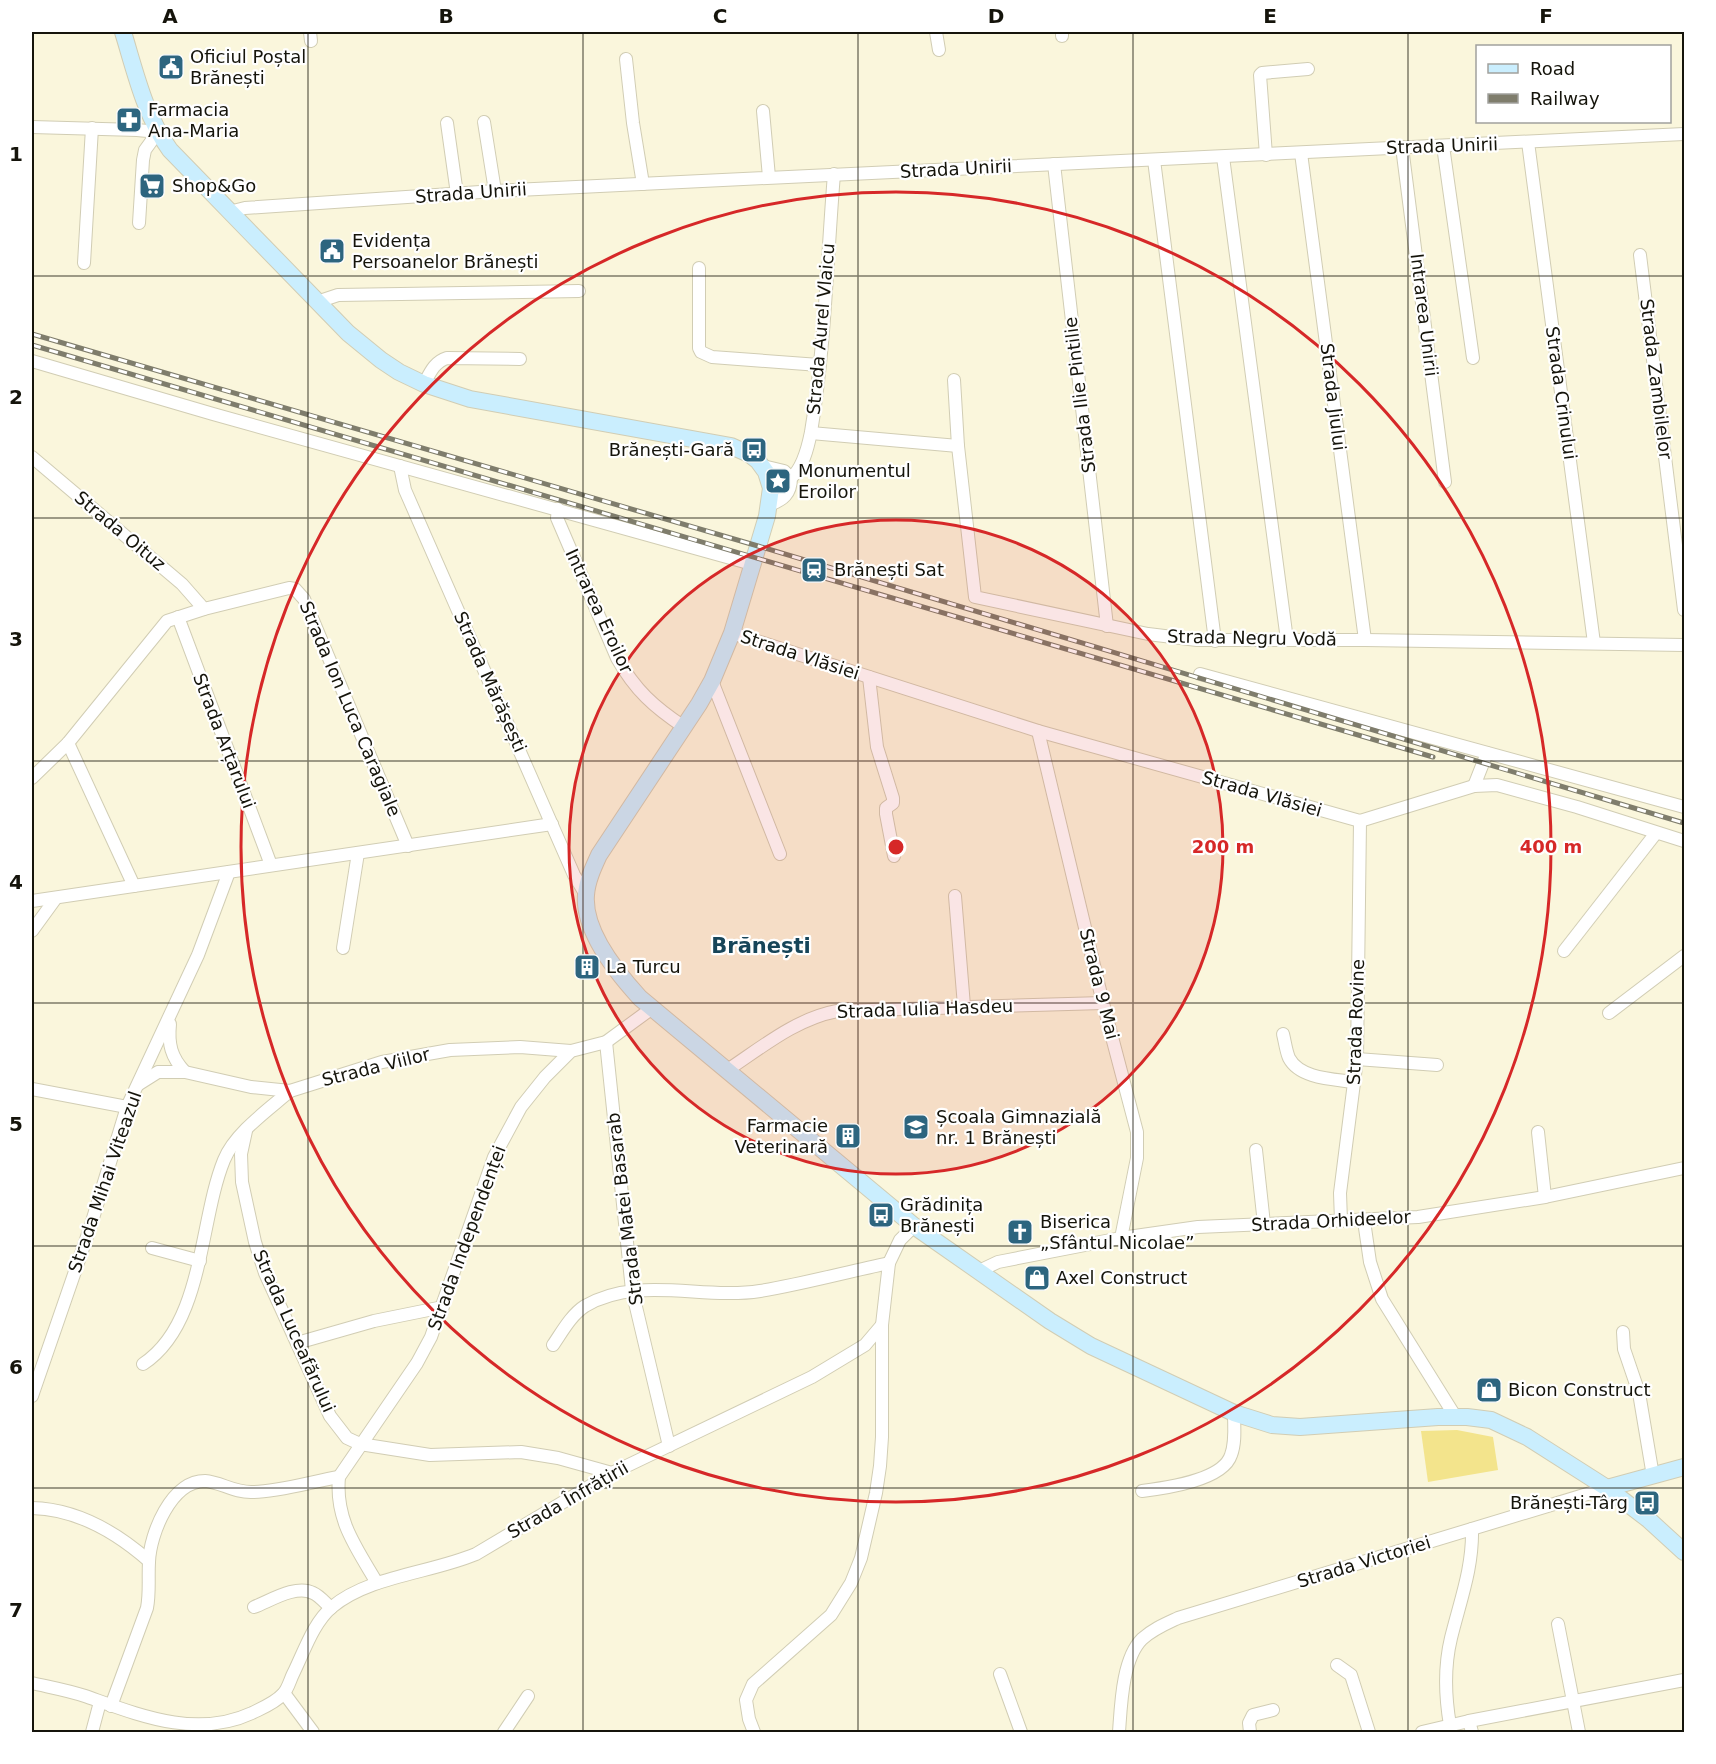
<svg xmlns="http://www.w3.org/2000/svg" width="1716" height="1764" font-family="'DejaVu Sans',sans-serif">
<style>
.green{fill:#f3e48c}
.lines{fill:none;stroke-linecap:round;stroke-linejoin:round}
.minor-casing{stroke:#d1cdb4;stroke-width:14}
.secondary-casing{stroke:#d1cdb4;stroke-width:18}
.minor{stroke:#fff;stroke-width:12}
.secondary{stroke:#caeefe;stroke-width:16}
.rail-casing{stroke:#7f7d6c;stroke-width:5}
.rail{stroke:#fff;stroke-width:3;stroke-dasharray:9;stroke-linecap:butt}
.grid{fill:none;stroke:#15140b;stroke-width:1.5;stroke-opacity:0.55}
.ring{fill:none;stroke:#d62828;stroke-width:3}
.labels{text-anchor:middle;stroke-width:4.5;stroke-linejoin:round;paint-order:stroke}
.poi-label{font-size:18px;fill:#15140b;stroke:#fff;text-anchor:start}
.street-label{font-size:18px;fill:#15140b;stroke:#fff}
.quarter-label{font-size:21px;font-weight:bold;fill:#174559;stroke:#fff}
.centre{fill:#d62828;stroke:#fff;stroke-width:3}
.ring-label{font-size:18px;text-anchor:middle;font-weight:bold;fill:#d62828;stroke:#fff;stroke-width:4.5;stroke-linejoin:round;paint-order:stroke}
.neatline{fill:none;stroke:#15140b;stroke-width:2}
.grid-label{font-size:20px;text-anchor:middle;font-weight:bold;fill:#15140b}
</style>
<rect width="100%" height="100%" fill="#faf6dc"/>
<polygon class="green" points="1457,1430 1493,1437 1498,1470 1428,1482 1421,1431"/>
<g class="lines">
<g class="minor-casing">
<g id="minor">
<polyline points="310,32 311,41"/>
<polyline points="936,32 939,50"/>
<polyline points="1062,32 1062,36"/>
<polyline points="626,59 633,123 643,184"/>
<polyline points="763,111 769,177"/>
<polyline points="484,122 495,191"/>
<polyline points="447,123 457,194"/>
<polyline points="32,127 137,130 158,132 145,150 143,160 139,223"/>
<polyline points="1528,142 1594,643"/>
<polyline points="1443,146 1473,358"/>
<polyline points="1402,147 1445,482"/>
<polyline points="1301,153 1365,640"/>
<polyline points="1266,155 1260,75 1262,73 1308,69"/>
<polyline points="1223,157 1287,640"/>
<polyline points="1154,160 1215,641"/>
<polyline points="1054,164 1107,626"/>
<polyline points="229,212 245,208 495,191 1684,134"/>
<polyline points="1640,255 1684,610"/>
<polyline points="84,263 92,128"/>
<polyline points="699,268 699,348 701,352 712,357 819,365"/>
<polyline points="317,302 338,295 579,291"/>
<polyline points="32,361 213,414 752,564"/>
<polyline points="954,380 958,446 975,597 1148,634 1197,640 1365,640 1684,645"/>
<path d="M 424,384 C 430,373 434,362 447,358 L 520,359"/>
<polyline points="811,433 958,446"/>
<polyline points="32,457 182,584 204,609"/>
<polyline points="400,466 405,490 574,875 586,895"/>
<path d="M 763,466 L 784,471 L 791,478 C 791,494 783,500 769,505"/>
<path d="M 791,478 C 803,468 808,447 811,432 C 825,349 827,259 834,174"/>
<path d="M 558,509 L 557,518 L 617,658 C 635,690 654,707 684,727"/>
<polyline points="178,617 271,865"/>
<polyline points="732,633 1038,731 1360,821 1474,786 1497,785 1577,807 1684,841"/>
<polyline points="1200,674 1684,807"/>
<polyline points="869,677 877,747 893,798 893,803 886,808 886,814 894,856"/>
<polyline points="712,681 780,854"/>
<polyline points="1038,731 1103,1003 1137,1132 1137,1158 1121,1238"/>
<polyline points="68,743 134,886"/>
<polyline points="32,778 68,743 167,621 204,609 289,588 295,589 304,599 408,846"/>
<polyline points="1474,786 1487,753"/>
<polyline points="955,896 964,1006"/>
<polyline points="32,901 552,824"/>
<polyline points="32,931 56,898"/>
<polyline points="343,948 358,853"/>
<polyline points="1564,951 1656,833"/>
<polyline points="1609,1013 1684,956"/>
<path d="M 170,1024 C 168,1044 171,1057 185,1072"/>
<path d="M 1283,1034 C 1285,1042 1286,1051 1289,1058 C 1300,1079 1334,1079 1354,1082"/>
<polyline points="606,1042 632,1290 669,1446"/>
<polyline points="1357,1059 1437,1065"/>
<path d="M 726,1071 C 761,1048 795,1019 837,1011 L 1103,1003"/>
<polyline points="139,1084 158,1072 185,1072 251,1087 290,1091 382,1062 450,1050 520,1047 571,1051"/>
<polyline points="32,1089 127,1107"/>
<polyline points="246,1131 241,1154 242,1182 255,1242 265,1273 330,1416 347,1438 360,1444 430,1455 521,1452 558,1458 612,1473"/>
<polyline points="1538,1132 1545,1197"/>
<polyline points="1256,1150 1264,1224"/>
<polyline points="1341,1221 1340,1193 1357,1059 1360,821"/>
<polyline points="1364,1221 1370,1262 1382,1299 1455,1416"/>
<polyline points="152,1248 200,1261"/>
<polyline points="979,1271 998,1262 1121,1238 1198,1227 1418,1217 1545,1197 1684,1168"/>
<polyline points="1623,1332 1624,1349 1639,1393 1653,1476"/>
<polyline points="297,1343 374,1321 443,1307"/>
<path d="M 553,1345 C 562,1332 571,1315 585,1306 C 638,1275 702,1300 760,1291 C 803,1284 846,1272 889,1263"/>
<path d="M 143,1364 C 204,1324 199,1221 224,1160 C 235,1133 268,1110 290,1091"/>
<polyline points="32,1396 90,1228 127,1107 198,955 229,872"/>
<path d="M 1142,1491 C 1166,1488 1223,1480 1231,1455 C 1236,1442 1234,1426 1234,1413"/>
<path d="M 32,1508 C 77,1509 116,1532 149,1561"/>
<path d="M 377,1583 C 356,1547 335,1520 339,1477 L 417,1363 L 431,1337 L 494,1157 L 521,1107 L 545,1077 L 571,1051 L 606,1042 L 651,1009"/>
<path d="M 254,1607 C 270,1601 296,1584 313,1593 C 320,1596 325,1603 331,1608"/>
<polyline points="1558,1624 1579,1732"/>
<polyline points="1337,1665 1351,1675 1369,1732"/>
<polyline points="1000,1674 1021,1732"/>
<path d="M 32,1683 C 49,1687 67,1690 85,1696 C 139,1715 196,1739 252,1713 C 262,1708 275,1703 283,1694 C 288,1689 290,1680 293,1674 C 304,1652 313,1623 332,1607 C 369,1576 431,1573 476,1554 L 612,1473 L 812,1377 L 865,1345 L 882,1325"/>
<polyline points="284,1693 313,1732"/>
<path d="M 111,1706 L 147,1608 C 150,1592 148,1578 149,1562 C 150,1534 171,1481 205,1481 C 221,1482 234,1493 253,1492 C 277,1492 315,1481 339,1477"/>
<polyline points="1469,1721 1472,1732"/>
<path d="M 1450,1725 C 1445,1696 1444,1667 1451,1638 C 1460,1601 1473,1568 1472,1529"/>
<polyline points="92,1732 100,1702"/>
<polyline points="504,1732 528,1696"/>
<polyline points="754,1732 749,1719 746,1700 753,1684 831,1615 851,1583 861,1558 876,1493 880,1466 882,1437 882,1325 889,1263 900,1240 914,1226"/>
<path d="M 1119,1732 C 1121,1706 1122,1659 1142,1639 C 1153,1629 1165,1624 1178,1618 L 1607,1488"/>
<polyline points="1250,1732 1249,1723 1253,1715 1273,1710"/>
<polyline points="1422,1732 1469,1721 1684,1680"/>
</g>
</g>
<g class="secondary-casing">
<g id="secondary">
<path d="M 123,32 C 135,71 145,116 170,150 L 348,333 L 381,360 L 399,372 L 424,384 L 470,399 L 731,446 L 749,454 L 758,461 L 766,472 L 771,488 L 767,516 L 732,633 L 712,681 L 699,704 L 599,855 C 593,868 587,881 586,895 C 583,931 617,973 640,998 L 914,1226 L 1050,1321 L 1091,1346 L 1234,1413 L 1272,1425 L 1300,1427 L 1438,1417 L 1467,1417 L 1491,1420 L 1527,1437 L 1607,1488 L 1649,1520 L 1684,1552"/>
<polyline points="1607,1488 1684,1467"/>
</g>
</g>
<use href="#minor" class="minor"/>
<use href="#secondary" class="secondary"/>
<g class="rail-casing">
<g id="rail">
<polyline points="32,334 758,546 1684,823"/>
<polyline points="32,345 1433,757"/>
</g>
</g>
<use href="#rail" class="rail"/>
</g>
<path class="grid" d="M 308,32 L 308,1732M 583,32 L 583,1732M 858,32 L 858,1732M 1133,32 L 1133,1732M 1408,32 L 1408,1732M 32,276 L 1684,276M 32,518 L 1684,518M 32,761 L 1684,761M 32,1003 L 1684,1003M 32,1246 L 1684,1246M 32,1488 L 1684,1488"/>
<circle cx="896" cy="847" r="327" fill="#d62828" fill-opacity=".12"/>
<g class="ring">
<circle cx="896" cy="847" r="327"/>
<circle cx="896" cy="847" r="655"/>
</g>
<defs>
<g id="civic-square" transform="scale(1.35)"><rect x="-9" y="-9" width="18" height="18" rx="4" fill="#2d657f" stroke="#fff"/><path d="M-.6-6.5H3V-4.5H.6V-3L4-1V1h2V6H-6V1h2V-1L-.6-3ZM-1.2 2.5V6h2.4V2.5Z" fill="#fff"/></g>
<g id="pharmacy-square" transform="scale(1.35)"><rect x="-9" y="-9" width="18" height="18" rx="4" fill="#2d657f" stroke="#fff"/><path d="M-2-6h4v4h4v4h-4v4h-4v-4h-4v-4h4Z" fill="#fff"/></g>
<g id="supermarket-square" transform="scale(1.35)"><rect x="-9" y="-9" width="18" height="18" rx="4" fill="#2d657f" stroke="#fff"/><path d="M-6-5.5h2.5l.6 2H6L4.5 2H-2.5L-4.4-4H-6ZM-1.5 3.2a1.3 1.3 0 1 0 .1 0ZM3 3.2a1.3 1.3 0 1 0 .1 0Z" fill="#fff"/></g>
<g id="bus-square" transform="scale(1.35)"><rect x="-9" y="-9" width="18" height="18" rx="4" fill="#2d657f" stroke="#fff"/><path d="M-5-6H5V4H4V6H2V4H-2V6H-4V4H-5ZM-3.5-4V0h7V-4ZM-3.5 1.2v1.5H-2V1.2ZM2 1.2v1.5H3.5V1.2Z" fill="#fff"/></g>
<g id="sight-square" transform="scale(1.35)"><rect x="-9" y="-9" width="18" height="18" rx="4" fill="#2d657f" stroke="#fff"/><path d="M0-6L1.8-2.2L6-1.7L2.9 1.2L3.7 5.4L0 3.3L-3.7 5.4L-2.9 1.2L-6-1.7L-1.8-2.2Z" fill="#fff"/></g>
<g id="station-square" transform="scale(1.35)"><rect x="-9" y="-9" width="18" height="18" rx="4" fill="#2d657f" stroke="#fff"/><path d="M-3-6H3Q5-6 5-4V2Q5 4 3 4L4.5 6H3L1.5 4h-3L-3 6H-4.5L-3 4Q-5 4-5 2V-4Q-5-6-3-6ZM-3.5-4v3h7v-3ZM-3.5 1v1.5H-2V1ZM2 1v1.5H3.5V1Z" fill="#fff"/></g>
<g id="building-square" transform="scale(1.35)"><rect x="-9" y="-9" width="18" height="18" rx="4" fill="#2d657f" stroke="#fff"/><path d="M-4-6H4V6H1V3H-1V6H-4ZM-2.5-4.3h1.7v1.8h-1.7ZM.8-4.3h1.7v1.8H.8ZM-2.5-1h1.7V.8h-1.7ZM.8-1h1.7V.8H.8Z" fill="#fff"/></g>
<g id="school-square" transform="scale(1.35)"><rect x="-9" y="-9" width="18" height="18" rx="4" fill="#2d657f" stroke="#fff"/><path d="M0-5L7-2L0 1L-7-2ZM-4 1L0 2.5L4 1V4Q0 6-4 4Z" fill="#fff"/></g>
<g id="church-square" transform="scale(1.35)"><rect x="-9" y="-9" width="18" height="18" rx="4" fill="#2d657f" stroke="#fff"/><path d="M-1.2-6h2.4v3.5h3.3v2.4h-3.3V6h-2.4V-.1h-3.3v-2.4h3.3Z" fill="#fff"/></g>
<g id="shop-square" transform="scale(1.35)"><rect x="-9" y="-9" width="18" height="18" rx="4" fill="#2d657f" stroke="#fff"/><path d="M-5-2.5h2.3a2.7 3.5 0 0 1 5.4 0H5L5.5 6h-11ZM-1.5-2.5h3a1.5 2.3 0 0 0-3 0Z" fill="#fff"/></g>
</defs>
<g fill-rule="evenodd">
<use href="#civic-square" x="171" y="67"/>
<use href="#pharmacy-square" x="129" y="120"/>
<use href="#supermarket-square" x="152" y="186"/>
<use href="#civic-square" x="332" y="251"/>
<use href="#bus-square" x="754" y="450"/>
<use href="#sight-square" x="778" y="481"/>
<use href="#station-square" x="814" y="570"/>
<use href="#building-square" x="587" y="967"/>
<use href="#school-square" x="916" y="1127"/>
<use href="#building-square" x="848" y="1136"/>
<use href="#bus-square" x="881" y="1215"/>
<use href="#church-square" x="1020" y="1232"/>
<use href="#shop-square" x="1037" y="1278"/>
<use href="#shop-square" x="1489" y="1390"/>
<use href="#bus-square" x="1647" y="1503"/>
</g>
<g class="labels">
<g class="poi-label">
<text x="190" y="63">Oficiul Poștal<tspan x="190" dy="21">Brănești</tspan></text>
<text x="148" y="116">Farmacia<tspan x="148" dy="21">Ana-Maria</tspan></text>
<text x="172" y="192">Shop&amp;Go</text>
<text x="352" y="247">Evidența<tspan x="352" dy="21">Persoanelor Brănești</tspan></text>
<text x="734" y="456" text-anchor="end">Brănești-Gară</text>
<text x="798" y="477">Monumentul<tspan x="798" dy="21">Eroilor</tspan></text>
<text x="834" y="576">Brănești Sat</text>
<text x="606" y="973">La Turcu</text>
<text x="936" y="1123">Școala Gimnazială<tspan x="936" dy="21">nr. 1 Brănești</tspan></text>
<text x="828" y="1132" text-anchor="end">Farmacie<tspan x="828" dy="21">Veterinară</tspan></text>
<text x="900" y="1211">Grădinița<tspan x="900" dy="21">Brănești</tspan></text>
<text x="1040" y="1228">Biserica<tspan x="1040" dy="21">„Sfântul Nicolae”</tspan></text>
<text x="1056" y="1284">Axel Construct</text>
<text x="1508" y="1396">Bicon Construct</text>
<text x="1628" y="1509" text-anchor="end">Brănești-Târg</text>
</g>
<g class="street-label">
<text transform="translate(1442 146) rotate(-2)" y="6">Strada Unirii</text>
<text transform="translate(956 169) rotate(-3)" y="6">Strada Unirii</text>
<text transform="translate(471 193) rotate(-4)" y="6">Strada Unirii</text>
<text transform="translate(1424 315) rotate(83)" y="6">Intrarea Unirii</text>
<text transform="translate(821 329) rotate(-85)" y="6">Strada Aurel Vlaicu</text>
<text transform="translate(1656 379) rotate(83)" y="6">Strada Zambilelor</text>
<text transform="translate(1561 393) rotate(82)" y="6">Strada Crinului</text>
<text transform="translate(1080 395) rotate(-97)" y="6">Strada Ilie Pintilie</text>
<text transform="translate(1333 397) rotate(83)" y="6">Strada Jiului</text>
<text transform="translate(120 531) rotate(40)" y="6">Strada Oituz</text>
<text transform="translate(599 611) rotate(65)" y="6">Intrarea Eroilor</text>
<text transform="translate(1252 638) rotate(1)" y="6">Strada Negru Vodă</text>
<text transform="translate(800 655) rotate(18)" y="6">Strada Vlăsiei</text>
<text transform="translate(490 682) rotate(66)" y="6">Strada Mărășești</text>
<text transform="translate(350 709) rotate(67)" y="6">Strada Ion Luca Caragiale</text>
<text transform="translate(224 741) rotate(69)" y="6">Strada Arțarului</text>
<text transform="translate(1262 794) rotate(16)" y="6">Strada Vlăsiei</text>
<text transform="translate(1099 984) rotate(76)" y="6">Strada 9 Mai</text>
<text transform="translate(925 1009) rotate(-2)" y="6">Strada Iulia Hasdeu</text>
<text transform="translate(1356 1022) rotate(-88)" y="6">Strada Rovine</text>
<text transform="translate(376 1067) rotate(-14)" y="6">Strada Viilor</text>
<text transform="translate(105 1182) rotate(-71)" y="6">Strada Mihai Viteazul</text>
<text transform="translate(625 1209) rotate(-97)" y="6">Strada Matei Basarab</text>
<text transform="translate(1331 1221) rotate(-3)" y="6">Strada Orhideelor</text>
<text transform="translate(467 1238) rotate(-70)" y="6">Strada Independenței</text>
<text transform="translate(294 1331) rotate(66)" y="6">Strada Luceafărului</text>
<text transform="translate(568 1500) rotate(-30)" y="6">Strada Înfrățirii</text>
<text transform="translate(1364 1562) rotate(-17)" y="6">Strada Victoriei</text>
</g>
<g class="quarter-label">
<text x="761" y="953">Brănești</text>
</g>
</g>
<circle cx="896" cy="847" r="9" class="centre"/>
<g class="ring-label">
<text x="1223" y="853">200 m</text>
<text x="1551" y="853">400 m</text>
</g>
<rect width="1716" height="1764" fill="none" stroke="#ffffff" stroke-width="66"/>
<rect x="1476" y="45" width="195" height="78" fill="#ffffff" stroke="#a1a19d" stroke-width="1.5"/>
<rect x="1488" y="64" width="30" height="9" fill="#caeefe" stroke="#a1a19d" stroke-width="1.5"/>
<text x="1530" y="75" font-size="18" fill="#15140b">Road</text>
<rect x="1488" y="94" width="30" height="9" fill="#7f7d6c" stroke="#a1a19d" stroke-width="1.5"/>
<text x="1530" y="105" font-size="18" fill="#15140b">Railway</text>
<rect x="33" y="33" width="1650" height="1698" class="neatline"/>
<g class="grid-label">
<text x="170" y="23">A</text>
<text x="446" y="23">B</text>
<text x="720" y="23">C</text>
<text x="996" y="23">D</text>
<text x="1270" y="23">E</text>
<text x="1546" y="23">F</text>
<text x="16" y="161">1</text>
<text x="16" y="404">2</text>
<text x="16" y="646">3</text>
<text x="16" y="889">4</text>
<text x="16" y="1131">5</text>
<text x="16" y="1374">6</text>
<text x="16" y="1617">7</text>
</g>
</svg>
